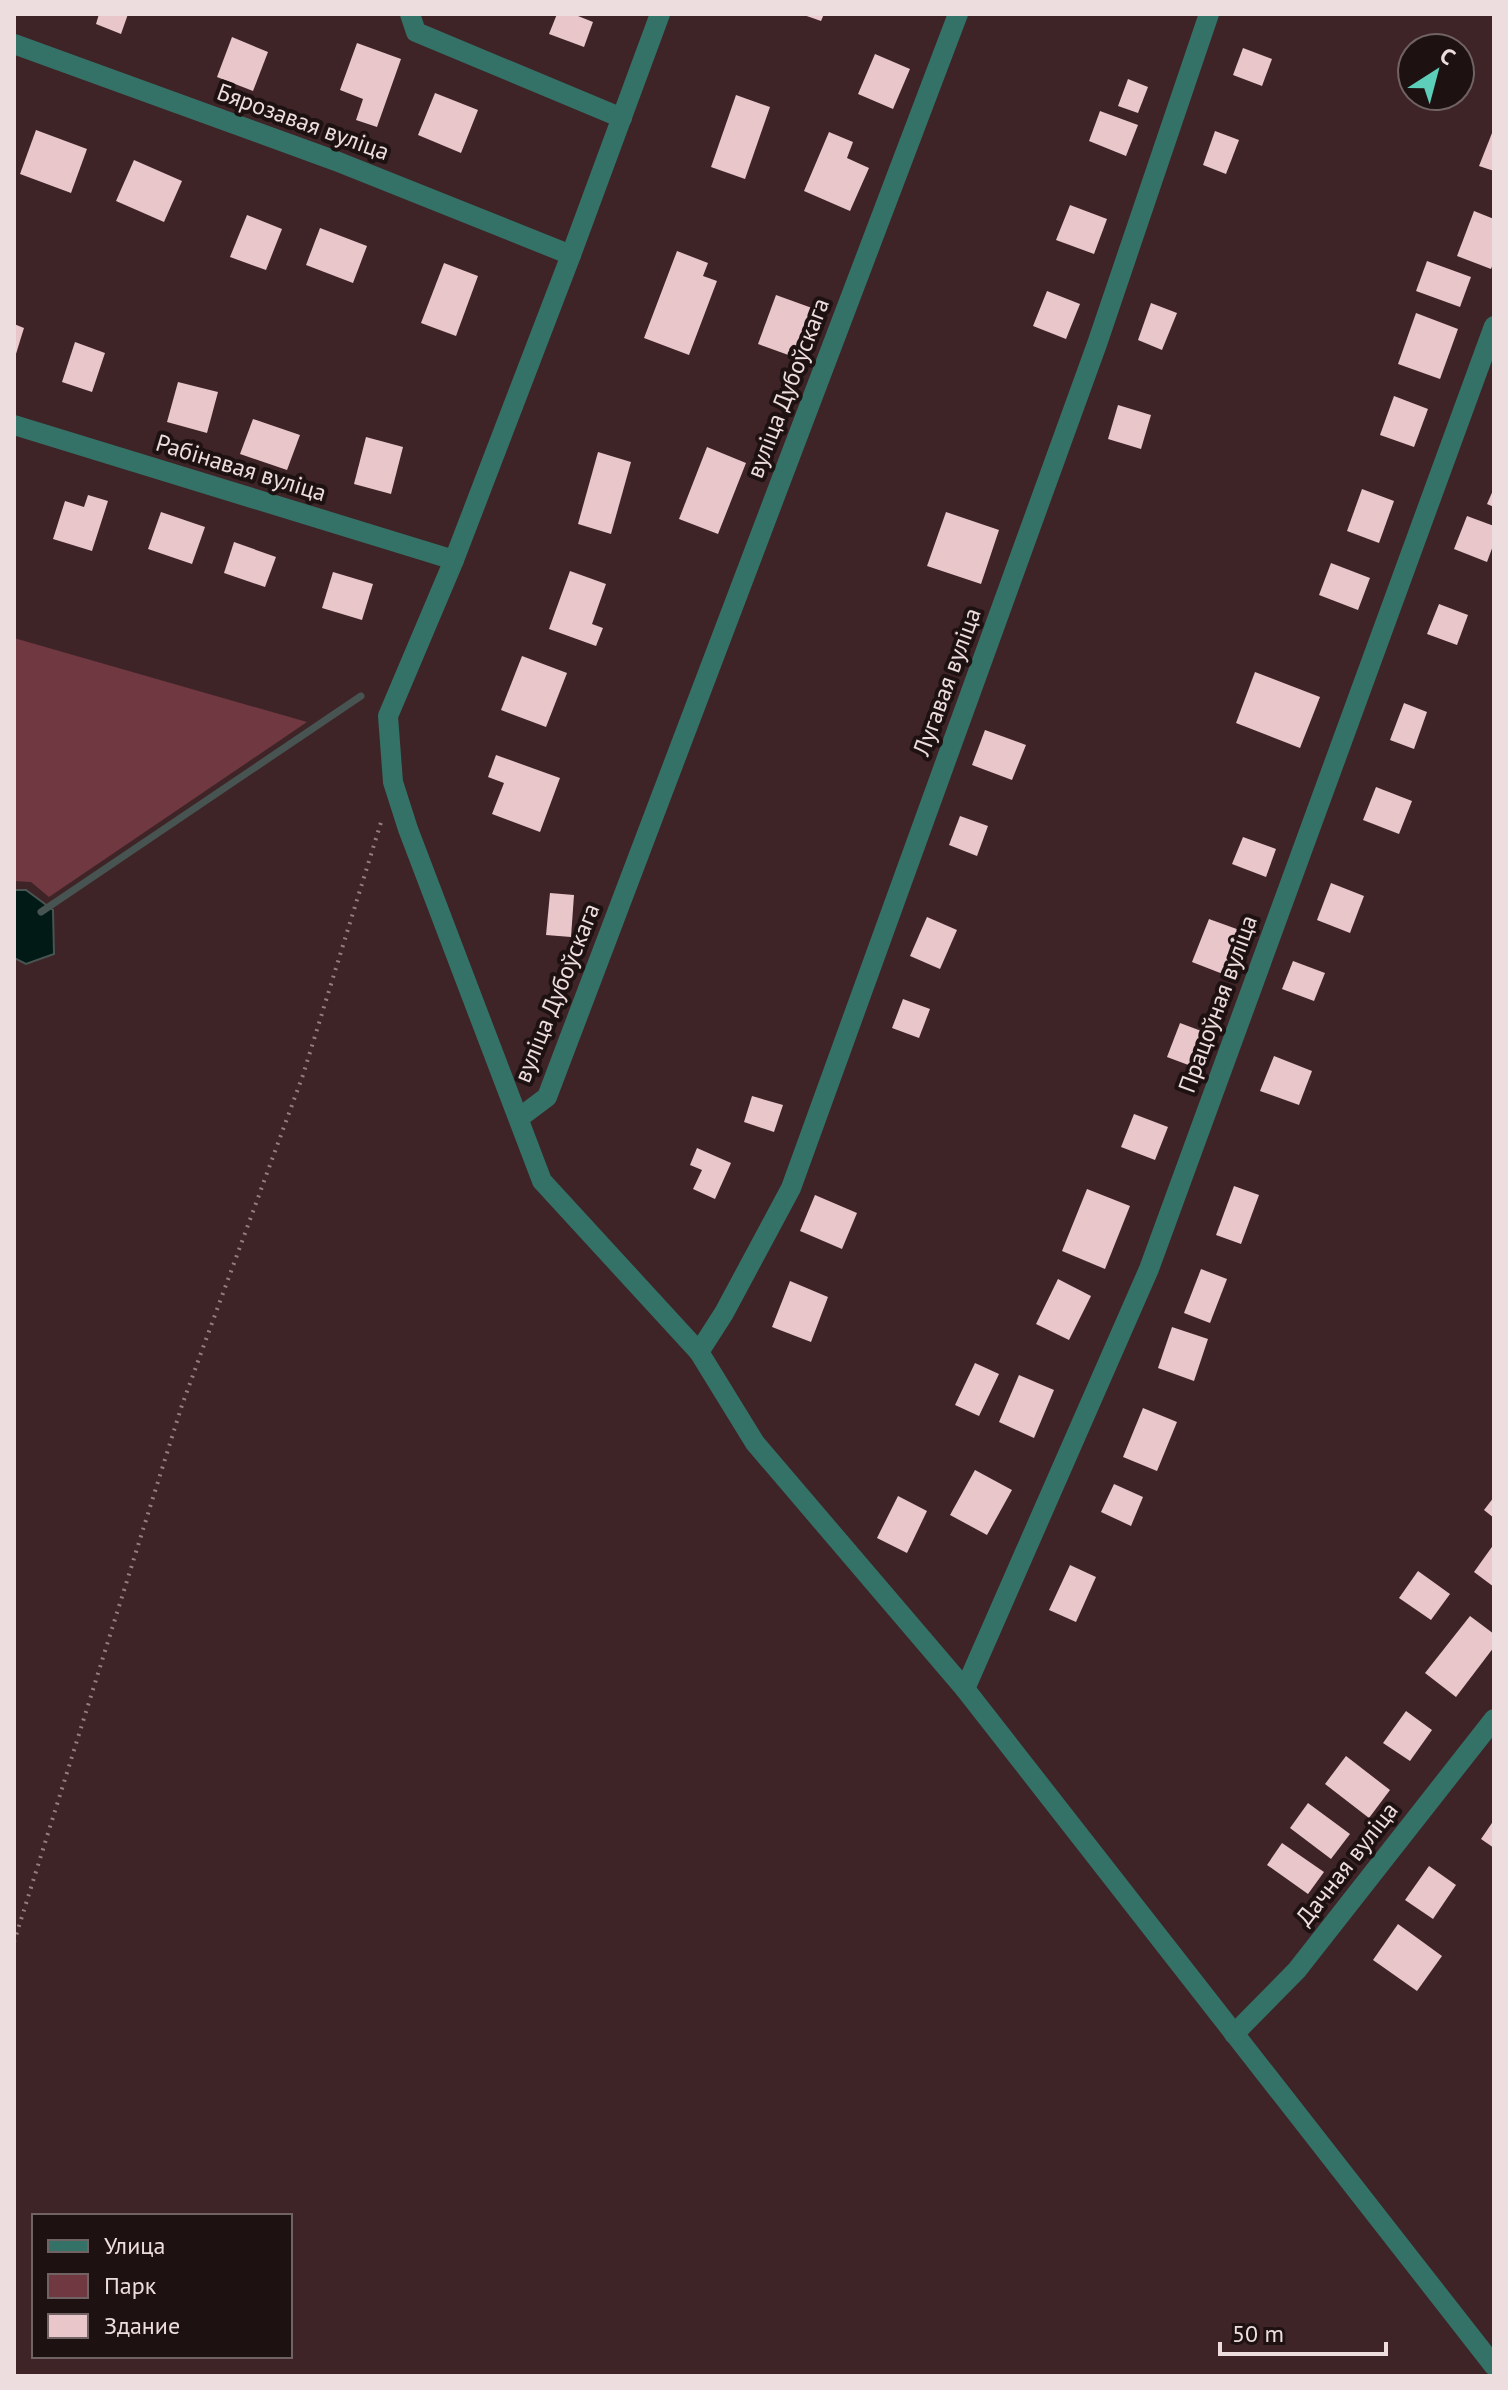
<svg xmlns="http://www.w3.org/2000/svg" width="1508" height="2390" font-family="'PT Sans',sans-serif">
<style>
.green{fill:#703840}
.water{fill:#011a16;stroke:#485452;stroke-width:2}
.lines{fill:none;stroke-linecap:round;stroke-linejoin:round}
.stream{stroke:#485452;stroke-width:7}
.building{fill:#e8c6c9}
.path{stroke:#937d7f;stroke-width:4;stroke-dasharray:2 6;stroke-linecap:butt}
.minor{stroke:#347166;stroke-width:20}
.labels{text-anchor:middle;stroke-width:8;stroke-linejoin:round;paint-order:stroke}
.street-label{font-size:24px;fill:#eeddde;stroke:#1d1112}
</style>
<rect width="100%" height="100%" fill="#3e2427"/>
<polygon class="green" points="14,638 307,722 49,897 31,882 14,881"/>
<polygon class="water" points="14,890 26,890 53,910 54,954 26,964 14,958"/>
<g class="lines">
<polyline class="stream" points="41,912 361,696"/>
</g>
<g class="building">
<polygon points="99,14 128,14 121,34 96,24"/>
<polygon points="557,14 573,14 593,22 584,47 549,34"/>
<polygon points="801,14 824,14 821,21"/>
<polygon points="232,37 268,52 253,91 217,77"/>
<polygon points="357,43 401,59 377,127 356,120 363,99 340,90"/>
<polygon points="1243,48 1272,59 1262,86 1233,75"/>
<polygon points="875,54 910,69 893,109 858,94"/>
<polygon points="1128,79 1148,87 1138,113 1118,106"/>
<polygon points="435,93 478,110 461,153 418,135"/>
<polygon points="736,95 770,107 745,179 711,167"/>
<polygon points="1100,111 1138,125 1126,156 1089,141"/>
<polygon points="1494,128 1494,171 1479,166"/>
<polygon points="36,130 87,149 71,193 20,174"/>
<polygon points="1215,131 1239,140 1226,174 1203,165"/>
<polygon points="829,132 853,142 847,158 869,168 850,211 804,191"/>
<polygon points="134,160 182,181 164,222 116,201"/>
<polygon points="1070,205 1107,219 1094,254 1056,240"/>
<polygon points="1474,211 1494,219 1494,261 1491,269 1457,256"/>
<polygon points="247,215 282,229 266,270 230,257"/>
<polygon points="320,228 367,246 353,283 306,265"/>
<polygon points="677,251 708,263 703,276 717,281 689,355 644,338"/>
<polygon points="1427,261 1471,277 1460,307 1416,291"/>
<polygon points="444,263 478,276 456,336 421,323"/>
<polygon points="1047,291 1080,304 1066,339 1033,326"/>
<polygon points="776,295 812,308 794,357 758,344"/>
<polygon points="1151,303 1177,313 1162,350 1138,340"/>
<polygon points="1416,313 1458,329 1440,379 1398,364"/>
<polygon points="14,324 24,328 15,357 14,357"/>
<polygon points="75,342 105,353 92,392 62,382"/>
<polygon points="178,382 218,392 207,433 167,422"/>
<polygon points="1394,396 1428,409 1414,447 1380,435"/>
<polygon points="1118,405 1151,415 1141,449 1108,439"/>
<polygon points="253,419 300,435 287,470 240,454"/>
<polygon points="366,437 403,447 391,494 354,484"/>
<polygon points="707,447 746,463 718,534 679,519"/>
<polygon points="598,452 631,462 611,534 578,524"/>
<polygon points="1494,488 1494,507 1487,504"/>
<polygon points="1362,489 1394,501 1379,543 1347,531"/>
<polygon points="88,495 108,501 92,551 53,539 65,501 84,507"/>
<polygon points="161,512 205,527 192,564 148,549"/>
<polygon points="946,512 999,530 981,584 927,566"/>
<polygon points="1467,516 1494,526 1494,543 1487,562 1454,549"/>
<polygon points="234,542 276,557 265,587 224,573"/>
<polygon points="1331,563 1370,578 1358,610 1319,595"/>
<polygon points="570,571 606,584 592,624 603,628 596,646 549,629"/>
<polygon points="333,572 373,584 362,620 322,608"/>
<polygon points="1439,604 1468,615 1457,645 1427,634"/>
<polygon points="522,656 567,673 546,727 501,710"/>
<polygon points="1255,672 1320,697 1300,748 1236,723"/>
<polygon points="1404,703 1427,712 1414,749 1390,740"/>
<polygon points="985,730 1026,745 1012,780 972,765"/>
<polygon points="496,755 560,778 540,832 492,814 504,783 488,777"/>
<polygon points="1376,787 1412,801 1399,834 1363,820"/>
<polygon points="960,816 988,826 977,856 949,845"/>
<polygon points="1243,837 1276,849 1266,877 1232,864"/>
<polygon points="1331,883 1364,896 1350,933 1317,920"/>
<polygon points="550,893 574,895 571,937 546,935"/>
<polygon points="927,917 957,930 940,969 910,956"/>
<polygon points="1209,919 1245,932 1228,976 1192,962"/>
<polygon points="1293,961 1325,973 1314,1001 1282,989"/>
<polygon points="903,999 930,1009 919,1038 892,1028"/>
<polygon points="1180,1023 1212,1035 1199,1069 1167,1057"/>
<polygon points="1274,1056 1312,1071 1299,1105 1260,1091"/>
<polygon points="752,1096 783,1105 774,1132 744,1122"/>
<polygon points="1134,1114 1168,1127 1155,1160 1121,1147"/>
<polygon points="697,1148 731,1163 715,1199 693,1189 702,1170 690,1165"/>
<polygon points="1234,1186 1259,1195 1241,1244 1216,1235"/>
<polygon points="1087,1189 1130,1206 1105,1269 1062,1251"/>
<polygon points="815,1195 857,1213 842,1249 800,1231"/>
<polygon points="1201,1269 1227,1279 1210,1323 1184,1313"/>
<polygon points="1058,1279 1091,1296 1069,1340 1036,1324"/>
<polygon points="790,1281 828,1297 811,1342 772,1327"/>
<polygon points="1172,1327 1208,1339 1194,1381 1158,1368"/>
<polygon points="975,1363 999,1374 979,1416 955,1405"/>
<polygon points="1019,1375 1054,1390 1034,1438 999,1422"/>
<polygon points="1143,1408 1177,1422 1157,1471 1123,1457"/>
<polygon points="975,1470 1012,1490 987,1535 950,1515"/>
<polygon points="1114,1484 1143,1497 1131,1526 1101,1512"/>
<polygon points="898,1496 927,1511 907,1553 877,1538"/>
<polygon points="1494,1497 1494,1518 1484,1510"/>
<polygon points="1494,1544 1494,1587 1474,1572"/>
<polygon points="1070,1565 1096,1577 1076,1622 1049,1610"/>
<polygon points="1418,1571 1450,1594 1431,1620 1399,1598"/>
<polygon points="1470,1616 1494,1634 1494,1647 1456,1697 1425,1673"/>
<polygon points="1406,1711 1432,1730 1410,1761 1383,1743"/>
<polygon points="1346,1756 1390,1790 1369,1818 1325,1784"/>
<polygon points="1308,1803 1350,1834 1331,1859 1290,1828"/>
<polygon points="1494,1820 1494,1848 1481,1839"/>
<polygon points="1282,1843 1324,1872 1308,1894 1267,1865"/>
<polygon points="1429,1866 1456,1885 1433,1919 1405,1900"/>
<polygon points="1398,1924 1442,1956 1417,1991 1373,1960"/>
</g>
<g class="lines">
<polyline class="path" points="14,1942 182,1405 303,1075 382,819"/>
<g class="minor">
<polyline points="410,14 416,32 622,118"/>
<polyline points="660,14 571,255 454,560 388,716 393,782 408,829 542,1181 699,1352 755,1443 965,1689 1494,2366"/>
<polyline points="14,44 336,161 571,255"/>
<polyline points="14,425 454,560"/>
<polyline points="519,1118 547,1097 958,14"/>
<polyline points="699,1352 724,1313 791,1188 1097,344 1209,14"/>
<polyline points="965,1689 1149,1269 1494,326"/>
<polyline points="1234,2034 1297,1970 1494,1719"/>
</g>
</g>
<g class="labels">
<g class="street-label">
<text transform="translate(303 122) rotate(20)" y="8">Бярозавая вуліца</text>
<text transform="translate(788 388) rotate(-69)" y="8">вуліца Дубоўскага</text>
<text transform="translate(241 468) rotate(17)" y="8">Рабінавая вуліца</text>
<text transform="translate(947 682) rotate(-70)" y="8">Лугавая вуліца</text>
<text transform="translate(557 993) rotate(-68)" y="8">вуліца Дубоўскага</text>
<text transform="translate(1218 1004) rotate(-70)" y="8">Працоўная вуліца</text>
<text transform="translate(1347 1864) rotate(-52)" y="8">Дачная вуліца</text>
</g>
</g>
<rect width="1508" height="2390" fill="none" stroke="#eeddde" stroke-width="32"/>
<rect x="32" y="2214" width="260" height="144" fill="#1d1112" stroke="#716364" stroke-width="2"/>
<rect x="48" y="2240" width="40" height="12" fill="#347166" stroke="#716364" stroke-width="2"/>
<text x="104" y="2254" font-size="24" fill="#eeddde">Улица</text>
<rect x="48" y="2274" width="40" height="24" fill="#703840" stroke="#716364" stroke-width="2"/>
<text x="104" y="2294" font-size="24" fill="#eeddde">Парк</text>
<rect x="48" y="2314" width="40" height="24" fill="#e8c6c9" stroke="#716364" stroke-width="2"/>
<text x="104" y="2334" font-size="24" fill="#eeddde">Здание</text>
<g transform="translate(1436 72) rotate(36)"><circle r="38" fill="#1d1112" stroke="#716364" stroke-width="2"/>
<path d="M0-6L14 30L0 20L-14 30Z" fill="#5dceb9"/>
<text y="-12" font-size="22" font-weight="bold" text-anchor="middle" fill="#eeddde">С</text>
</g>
<path d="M1220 2342v12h166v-12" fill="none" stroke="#eeddde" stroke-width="4"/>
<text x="1232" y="2342" font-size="24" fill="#eeddde" stroke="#1d1112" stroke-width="6" paint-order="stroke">50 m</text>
</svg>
